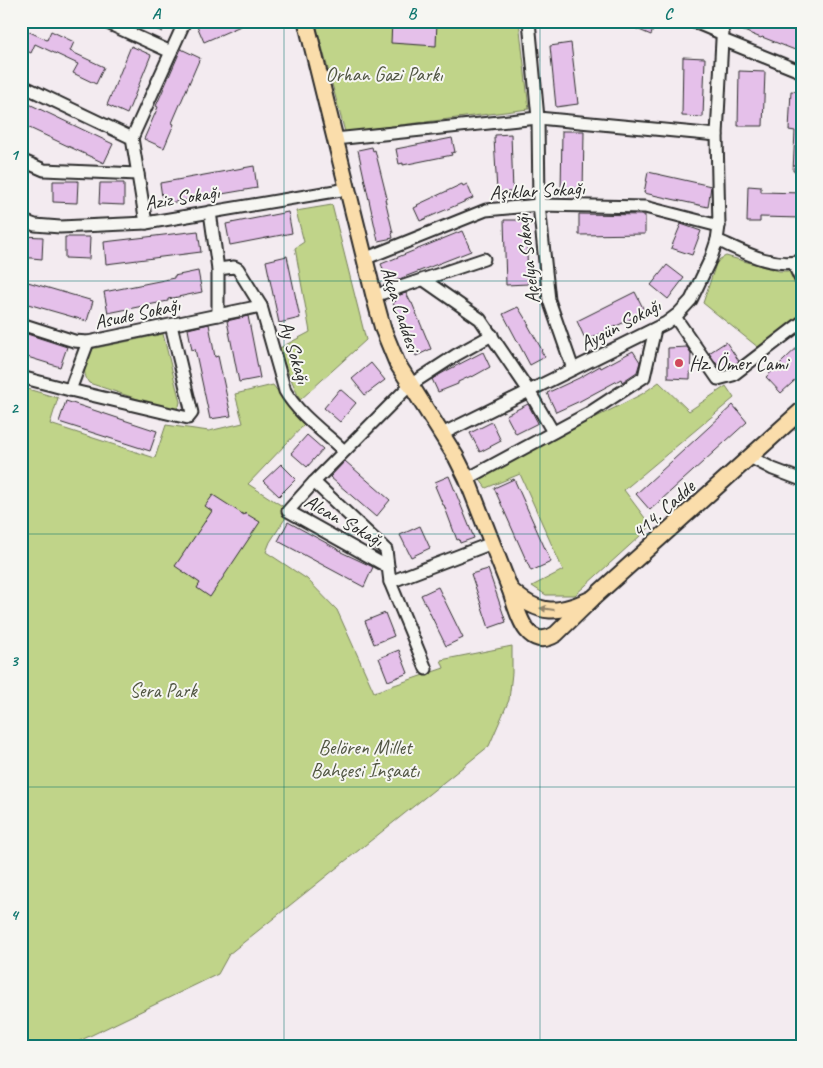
<svg xmlns="http://www.w3.org/2000/svg" width="823" height="1068" font-family="Caveat,sans-serif">
<style>
.green{fill:#c0d489;stroke:#76805a}
.building{fill:#e5c0ea;stroke:#2b2b2b}
.lines{fill:none;stroke-linecap:round;stroke-linejoin:round}
.minor-casing{stroke:#2b2b2b;stroke-width:15}
.major-casing{stroke:#2b2b2b;stroke-width:19}
.minor{stroke:#f6f6f2;stroke-width:11}
.major{stroke:#faddab;stroke-width:15}
.oneway{fill:#92846b}
.grid{fill:none;stroke:#0f766e;stroke-width:1;stroke-opacity:0.55}
.poi-dot{fill:#d1495b;stroke:#f6f6f2;stroke-width:2}
.labels{text-anchor:middle;stroke-width:4;stroke-linejoin:round;paint-order:stroke}
.park-label{font-size:20px;fill:#505542;stroke:#f6f6f2}
.street-label{font-size:20px;fill:#2b2b2b;stroke:#f6f6f2}
.poi-label{font-size:20px;fill:#2b2b2b;stroke:#f6f6f2;text-anchor:start}
.neatline{fill:none;stroke:#0f766e;stroke-width:2}
.grid-label{font-size:16px;text-anchor:middle;font-weight:bold;fill:#0f766e}
</style>
<rect width="100%" height="100%" fill="#f3ebf0"/>
<filter id="ink" filterUnits="userSpaceOnUse"><feTurbulence type="fractalNoise" baseFrequency=".02" numOctaves="2"/><feDisplacementMap in="SourceGraphic" scale="10" xChannelSelector="R" yChannelSelector="G"/><feConvolveMatrix kernelMatrix="1 2 1 2 8 2 1 2 1" color-interpolation-filters="sRGB"/></filter>
<g filter="url(#ink)">
<g class="green">
<polygon points="315,21 519,21 529,109 345,132"/>
<polygon points="332,205 366,340 300,400 278,349 310,332 295,248 304,242 296,211"/>
<polygon points="726,256 779,271 791,271 802,299 802,313 759,348 703,303 716,264 720,259"/>
<path d="M 163,334 L 180,402 L 179,406 L 176,409 L 168,409 L 89,383 C 81,372 85,360 91,349 Z"/>
<polygon points="659,382 689,411 726,386 734,398 624,490 651,526 575,595 546,595 532,586 563,570 520,474 486,488 478,477 642,394"/>
<polygon points="273,385 304,425 248,484 290,511 270,542 266,552 307,579 337,610 374,692 444,668 441,660 512,646 512,673 509,700 489,746 229,954 218,974 67,1047 21,1047 21,387 58,398 50,424 155,458 166,425 209,431 243,423 235,394"/>
</g>
<g class="building">
<polygon points="138,21 167,21 162,32"/>
<polygon points="195,21 252,21 204,42"/>
<polygon points="392,21 437,21 436,46 391,43"/>
<polygon points="618,21 656,21 651,35"/>
<polygon points="742,21 782,21 802,29 802,32 795,50 762,37 761,38 739,29"/>
<polygon points="21,28 47,40 51,31 74,42 70,51 104,67 96,84 73,73 78,64 35,44 31,53 21,48"/>
<polygon points="571,43 578,104 556,107 550,46"/>
<polygon points="131,46 151,55 127,114 107,105"/>
<polygon points="181,49 200,58 172,123 174,124 164,148 144,139 158,107 156,106"/>
<polygon points="683,57 705,58 703,117 682,116"/>
<polygon points="739,71 765,72 763,126 738,126"/>
<polygon points="791,91 802,92 802,172 793,171 795,131 789,130"/>
<polygon points="29,104 113,144 104,163 21,124"/>
<polygon points="562,131 584,131 583,193 561,193"/>
<polygon points="511,134 513,192 497,192 494,138 495,138 495,135"/>
<polygon points="452,138 455,152 451,153 452,155 403,165 403,163 399,164 396,149"/>
<polygon points="372,147 373,151 375,150 387,198 385,199 393,233 392,234 393,238 378,241 358,150"/>
<polygon points="254,166 257,188 163,204 160,183"/>
<polygon points="648,172 711,186 708,207 644,193"/>
<polygon points="53,181 78,181 77,203 53,202"/>
<polygon points="100,183 124,183 124,205 99,204"/>
<polygon points="462,184 463,186 467,184 473,198 420,221 414,208 418,206 417,205"/>
<polygon points="748,186 761,187 761,192 802,193 802,218 760,217 760,222 747,222"/>
<polygon points="288,212 292,233 230,245 226,224"/>
<polygon points="579,214 645,215 645,234 579,235"/>
<polygon points="504,220 526,220 528,284 506,285"/>
<polygon points="681,224 701,231 692,255 671,248"/>
<polygon points="198,231 201,252 106,264 104,242"/>
<polygon points="462,231 471,251 389,283 381,264"/>
<polygon points="21,236 43,237 42,259 21,257"/>
<polygon points="65,237 90,237 89,259 65,258"/>
<polygon points="287,256 300,318 279,323 266,261"/>
<polygon points="667,265 684,278 668,299 651,285"/>
<polygon points="198,271 202,292 168,299 168,301 108,313 104,292 174,278 174,276"/>
<polygon points="21,280 93,301 87,321 21,302"/>
<polygon points="635,292 645,312 586,341 577,321"/>
<polygon points="406,293 411,303 412,303 431,349 416,356 393,303 396,301 394,297"/>
<polygon points="518,307 529,325 528,325 542,350 541,351 545,357 530,365 503,314"/>
<polygon points="248,316 260,378 239,382 227,321"/>
<polygon points="209,324 215,357 218,356 231,416 210,419 195,349 192,350 188,329"/>
<polygon points="21,332 67,347 60,367 21,355"/>
<polygon points="726,342 739,361 730,368 721,370 709,353"/>
<polygon points="802,343 802,374 781,393 766,377"/>
<polygon points="687,347 691,353 690,379 668,378 668,348"/>
<polygon points="633,351 640,362 637,372 622,382 621,379 580,401 556,412 547,393 579,378 600,366 601,368"/>
<polygon points="483,352 490,367 472,377 471,376 458,382 458,384 438,392 432,379 446,371"/>
<polygon points="371,363 385,380 365,395 352,379"/>
<polygon points="340,389 356,403 340,422 324,408"/>
<polygon points="66,401 157,431 150,451 59,422"/>
<polygon points="528,404 538,423 516,434 506,415"/>
<polygon points="733,405 747,422 650,510 636,494"/>
<polygon points="492,422 501,441 480,452 470,433"/>
<polygon points="307,435 323,449 307,467 291,453"/>
<polygon points="345,461 390,500 376,517 330,477"/>
<polygon points="281,464 296,479 279,496 263,481"/>
<polygon points="449,476 474,538 460,543 459,539 457,540 444,505 443,505 435,486 437,485 435,482"/>
<polygon points="514,479 551,562 531,571 494,488"/>
<polygon points="213,495 244,515 245,513 260,522 210,597 197,588 200,583 175,566 212,511 205,506"/>
<polygon points="288,522 341,551 341,552 373,567 364,587 278,541"/>
<polygon points="420,526 430,548 411,557 400,535"/>
<polygon points="488,569 506,622 489,628 471,574"/>
<polygon points="438,587 463,638 446,646 421,595"/>
<polygon points="385,613 394,636 374,644 365,621"/>
<polygon points="399,650 408,673 388,681 379,658"/>
</g>
<g class="lines">
<g class="minor-casing">
<g id="minor">
<polyline points="103,21 171,52"/>
<polyline points="529,21 538,118 539,205 549,300 573,369"/>
<polyline points="692,21 723,34"/>
<polyline points="723,40 802,72"/>
<polyline points="21,85 132,138 146,223"/>
<polyline points="132,138 185,21"/>
<polyline points="335,139 538,118 717,135"/>
<polyline points="21,160 44,170 138,174"/>
<polyline points="210,212 218,269 218,315"/>
<polyline points="21,220 35,225 60,227 146,223 347,189"/>
<path d="M 717,240 C 744,252 771,268 802,261"/>
<polyline points="364,259 486,210 539,205 645,207 719,226"/>
<polyline points="793,263 802,282"/>
<path d="M 218,269 L 234,267 L 238,269 L 261,306 L 285,391 C 299,415 324,432 344,451"/>
<polyline points="424,280 480,319 529,391 553,432"/>
<polyline points="374,296 484,259"/>
<polyline points="675,317 718,379 733,375 802,322"/>
<polyline points="21,324 74,341 88,342 261,306"/>
<polyline points="88,342 70,390 188,418 192,413 171,325"/>
<polyline points="21,377 70,390"/>
<polyline points="442,434 666,323 678,314 691,300 711,258 717,240 719,226 717,135 723,21"/>
<polyline points="750,457 773,469 802,480"/>
<polyline points="467,479 589,413 644,377 655,329"/>
<polyline points="314,482 386,550 390,582 426,669"/>
<polyline points="388,567 288,511 314,482 410,385 456,355 492,335"/>
<polyline points="390,582 492,543"/>
</g>
</g>
<g class="major-casing">
<g id="major">
<polyline points="306,21 374,296 383,329 397,363 456,457 467,479 510,589"/>
<path d="M 593,598 C 560,614 539,617 510,589 C 517,609 525,653 556,634 L 593,598 L 802,410"/>
</g>
</g>
<use href="#minor" class="minor"/>
<use href="#major" class="major"/>
</g>
<defs><path id="oneway-solid" d="M-6-.8H1V-3.2L6.5 0L1 3.2V.8H-6Z" transform="scale(1.25)"/></defs>
<use class="oneway" href="#oneway-solid" transform="translate(547 609) rotate(-173)"/>
</g>
<path class="grid" d="M 284,21 L 284,1047M 540,21 L 540,1047M 21,281 L 802,281M 21,534 L 802,534M 21,787 L 802,787"/>
<circle class="poi-dot" cx="679" cy="363" r="5"/>
<g class="labels">
<g class="park-label">
<text x="384" y="81">Orhan Gazi Parkı</text>
<text x="163" y="697">Sera Park</text>
<text x="365" y="754">Belören Millet<tspan x="365" dy="23">Bahçesi İnşaatı</tspan></text>
</g>
<g class="street-label">
<text transform="translate(537 190) rotate(-3)" y="7">Aşıklar Sokağı</text>
<text transform="translate(182 197) rotate(-9)" y="7">Aziz Sokağı</text>
<text transform="translate(527 259) rotate(-97)" y="7">Açelya Sokağı</text>
<text transform="translate(401 309) rotate(72)" y="7">Akça Caddesi</text>
<text transform="translate(137 313) rotate(-12)" y="7">Asude Sokağı</text>
<text transform="translate(620 324) rotate(-28)" y="7">Aygün Sokağı</text>
<text transform="translate(295 352) rotate(73)" y="7">Ay Sokağı</text>
<text transform="translate(663 509) rotate(-42)" y="7">414. Cadde</text>
<text transform="translate(344 520) rotate(29)" y="7">Alcan Sokağı</text>
</g>
<g class="poi-label">
<text x="689" y="370">Hz. Ömer Cami</text>
</g>
</g>
<rect width="823" height="1068" fill="none" stroke="#f6f6f2" stroke-width="55"/>
<rect x="28" y="28" width="768" height="1012" class="neatline"/>
<g class="grid-label">
<text x="156" y="19">A</text>
<text x="412" y="19">B</text>
<text x="668" y="19">C</text>
<text x="14" y="160">1</text>
<text x="14" y="413">2</text>
<text x="14" y="666">3</text>
<text x="14" y="920">4</text>
</g>
</svg>
